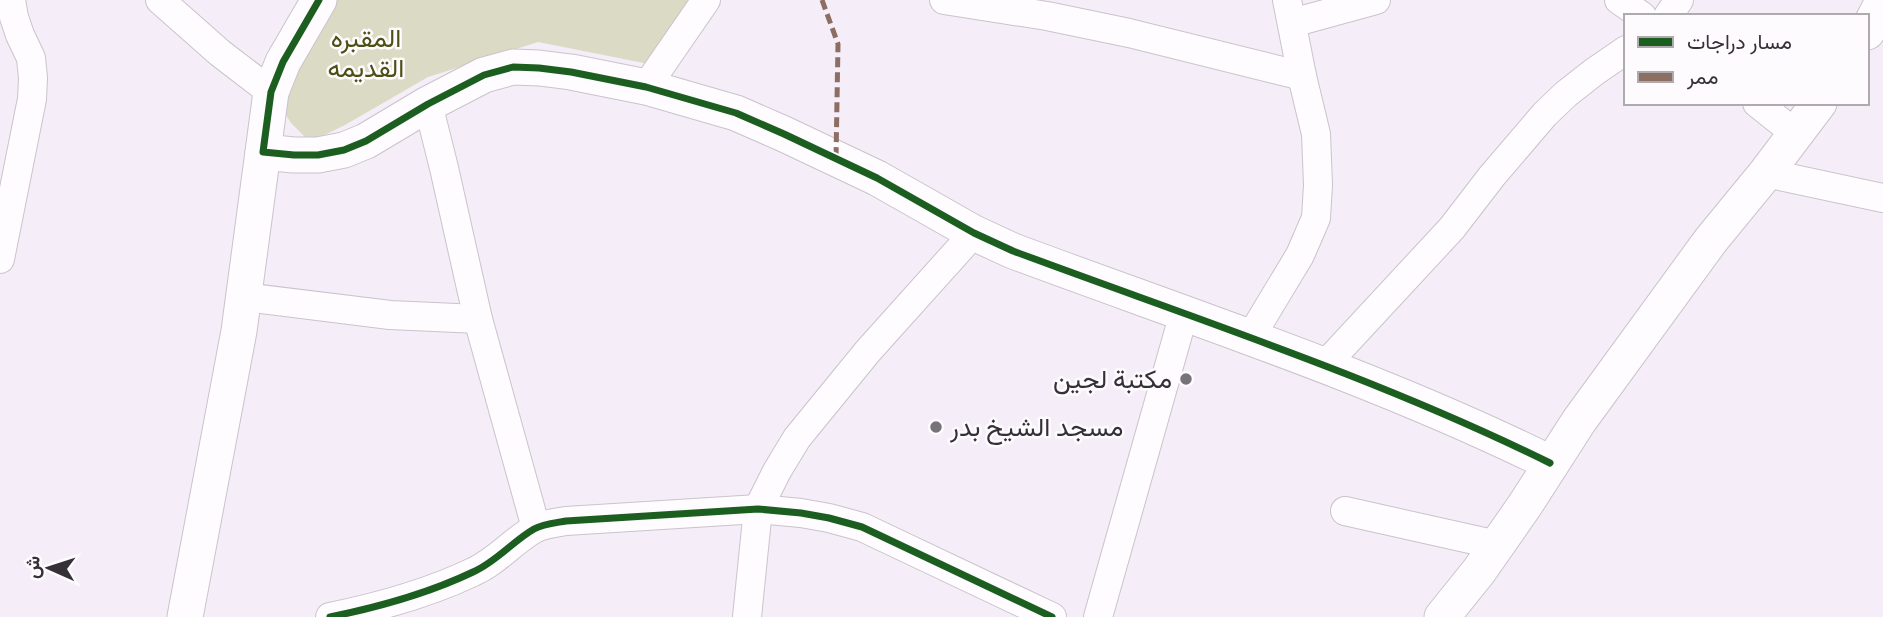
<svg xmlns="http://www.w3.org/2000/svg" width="1883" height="617" font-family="Signika,Vazirmatn,sans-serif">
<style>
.green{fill:#dbdac4}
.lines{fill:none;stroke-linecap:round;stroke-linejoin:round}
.minor-casing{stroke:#cac3cb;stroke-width:30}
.tertiary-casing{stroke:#cac3cb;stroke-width:37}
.minor{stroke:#fefcfe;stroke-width:28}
.tertiary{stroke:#fefcfe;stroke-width:35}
.quiet{stroke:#8d6e63;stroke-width:5;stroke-dasharray:10 5;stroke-linecap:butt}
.cycleway-casing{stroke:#fefbfe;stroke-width:11}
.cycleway{stroke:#1b5e20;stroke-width:7}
.poi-dot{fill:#78727b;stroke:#fefbfe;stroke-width:2.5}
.labels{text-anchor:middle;stroke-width:5;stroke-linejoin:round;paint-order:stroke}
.park-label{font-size:26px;fill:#4d5014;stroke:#fefbfe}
.poi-label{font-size:26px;fill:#353037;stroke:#fefbfe;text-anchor:end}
</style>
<rect width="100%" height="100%" fill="#f5edf8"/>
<polygon class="green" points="334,0 688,0 649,64 538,42 428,77 345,125 310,142 291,123 281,107 306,53"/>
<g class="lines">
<g class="minor-casing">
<g id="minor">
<polyline points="160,0 220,53 271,92"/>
<polyline points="944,0 1047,16 1129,33 1302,76"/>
<polyline points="1619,0 1642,16"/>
<polyline points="1668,16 1679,0"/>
<polyline points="1292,23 1376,0"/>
<polyline points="646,87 706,0"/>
<polyline points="1757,103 1796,134"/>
<polyline points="428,104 444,168 478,319 536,528"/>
<polyline points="1766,173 1883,198"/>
<polyline points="0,259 32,99 33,78 31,58 20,35 14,17 11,0"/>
<polyline points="244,297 390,315 478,319"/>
<polyline points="1250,338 1300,255 1316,218 1318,185 1316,134 1302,76 1287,0"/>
<polyline points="1324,366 1452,228 1492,176 1545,114 1566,94 1594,72 1626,50"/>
<polyline points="1345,511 1497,545"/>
<path d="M 330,617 C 379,607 427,594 473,572 C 496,562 513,541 534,529 C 543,524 555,523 566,521 L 758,509 L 801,513 L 829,518 L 862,527 L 1052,617"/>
<polyline points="747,617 758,509 777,471 797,438 868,351 974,233"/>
<polyline points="1098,617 1184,313"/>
</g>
</g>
<g class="tertiary-casing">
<g id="tertiary">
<path d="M 319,0 L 283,62 L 271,92 L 263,152 L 294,155 L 318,155 L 344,150 L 366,141 L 428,104 L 484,75 L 513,67 L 539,68 L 571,72 L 646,87 L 736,113 L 784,134 L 877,178 L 974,233 L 1013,251 C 1193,318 1378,378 1550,463"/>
<polyline points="1867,32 1883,1"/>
<polyline points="185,617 239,331 263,152"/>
<polyline points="1442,617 1479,571 1525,505 1579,421 1711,240 1766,173 1819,103"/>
</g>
</g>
<use href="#minor" class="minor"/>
<use href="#tertiary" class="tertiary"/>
<polyline class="quiet" points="822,0 838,44 836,158"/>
<g class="cycleway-casing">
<g id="cycleway">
<path d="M 319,0 L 283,62 L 271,92 L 263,152 L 294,155 L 318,155 L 344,150 L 366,141 L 428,104 L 484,75 L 513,67 L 539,68 L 571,72 L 646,87 L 736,113 L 784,134 L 877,178 L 974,233 L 1013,251 C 1193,318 1378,378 1550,463"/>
<path d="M 330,617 C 379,607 427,594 473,572 C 496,562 513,541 534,529 C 543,524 555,523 566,521 L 758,509 L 801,513 L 829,518 L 862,527 L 1052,617"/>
</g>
</g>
<use href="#cycleway" class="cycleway"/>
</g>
<g class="poi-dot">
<circle cx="1186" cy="379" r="7"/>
<circle cx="936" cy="427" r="7"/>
</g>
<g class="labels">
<g class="park-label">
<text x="366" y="47">المقبره<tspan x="366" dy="30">القديمه</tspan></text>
</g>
<g class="poi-label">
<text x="1172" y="388">مكتبة لجين</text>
<text x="950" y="436" text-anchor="start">مسجد الشيخ بدر</text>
</g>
</g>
<rect x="1624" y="14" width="245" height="91" fill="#fefbfe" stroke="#aeaaae" stroke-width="2"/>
<rect x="1638" y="37" width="35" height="10" fill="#1b5e20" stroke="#aeaaae" stroke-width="2"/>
<text x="1687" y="49" font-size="21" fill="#353037">مسار دراجات</text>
<rect x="1638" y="72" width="35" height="10" fill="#8d6e63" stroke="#aeaaae" stroke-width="2"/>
<text x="1687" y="84" font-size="21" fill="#353037">ممر</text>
<g transform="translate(49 568) rotate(273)" stroke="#fefbfe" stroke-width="5" paint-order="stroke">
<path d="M0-5L12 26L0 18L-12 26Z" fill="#353037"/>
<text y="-10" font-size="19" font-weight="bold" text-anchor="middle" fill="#353037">ش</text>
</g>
</svg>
